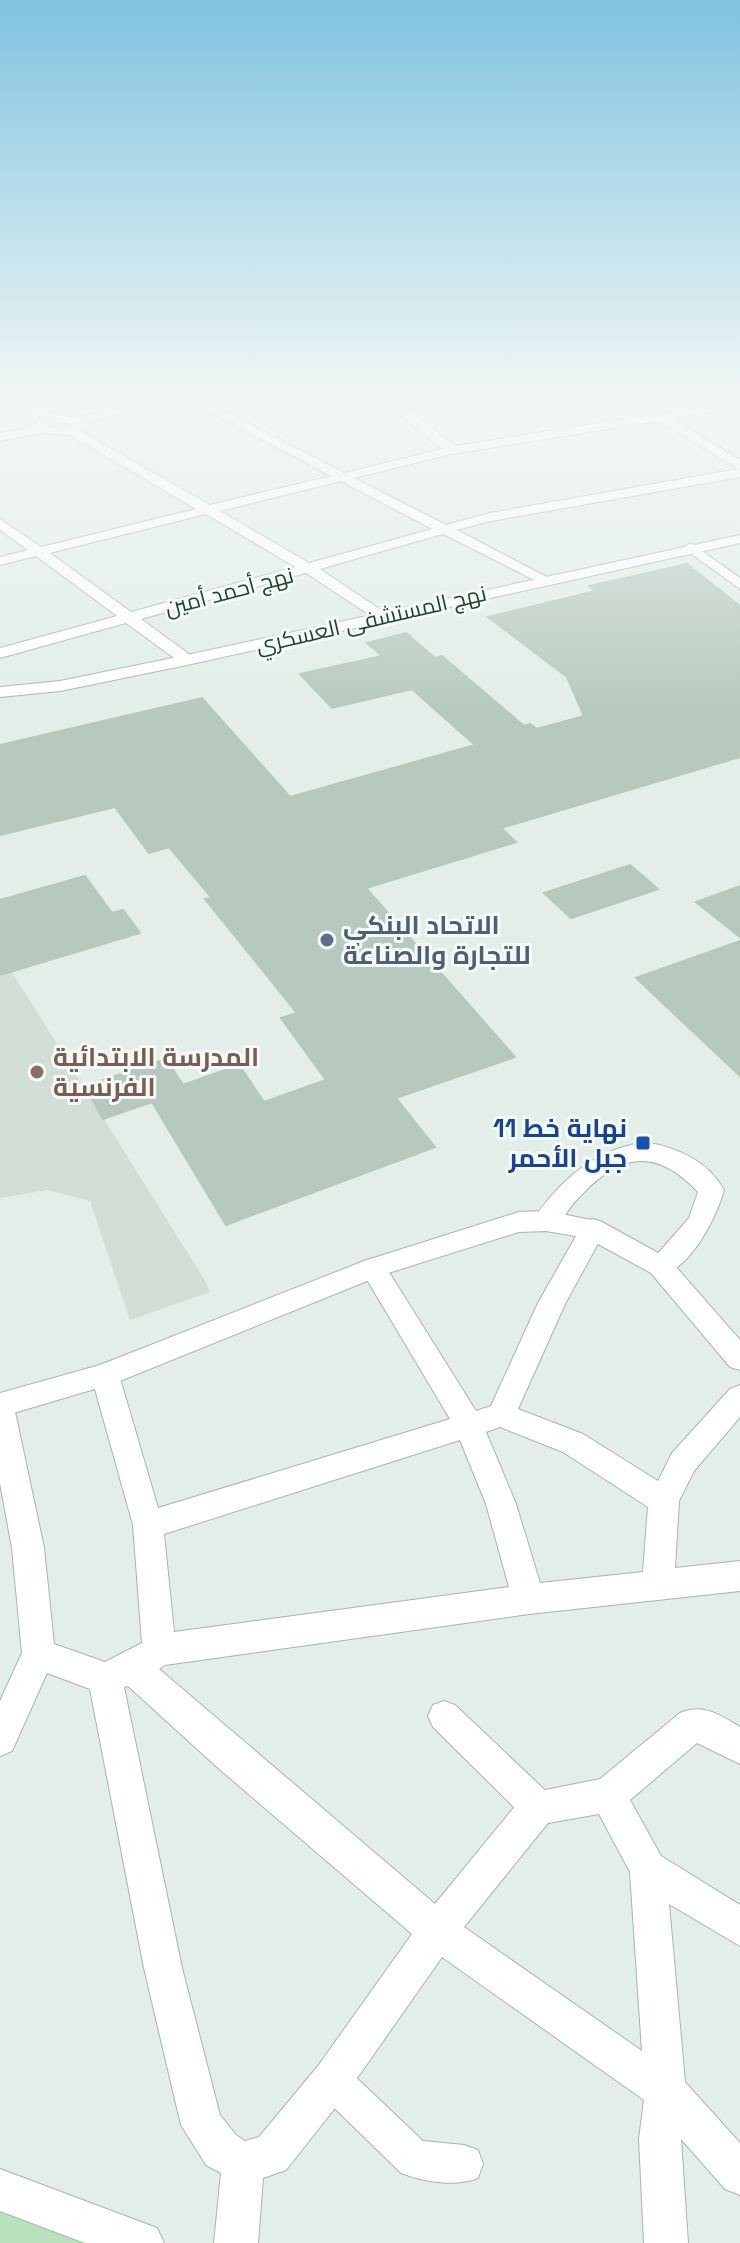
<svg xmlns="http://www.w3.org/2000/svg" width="740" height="2243" font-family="'Space Grotesk',Cairo,sans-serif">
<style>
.built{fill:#d0ded5}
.green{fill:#b9e2bc}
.building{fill:#b7c9bf;stroke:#b4c9bc;stroke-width:2}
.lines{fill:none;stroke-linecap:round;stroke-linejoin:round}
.pedestrian-casing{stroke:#a4b7ad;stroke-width:2}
.minor-casing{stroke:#a4b7ad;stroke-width:2}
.tertiary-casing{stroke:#a4b7ad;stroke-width:2}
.pedestrian{fill:#fff;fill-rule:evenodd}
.minor{fill:#fff;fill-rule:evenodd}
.tertiary{fill:#fff;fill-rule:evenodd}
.service-dot{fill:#5c6f8a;stroke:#f4faf6;stroke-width:3}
.education-dot{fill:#8d6e63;stroke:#f4faf6;stroke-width:3}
.transit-dot{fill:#1a4fb4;stroke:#f4faf6;stroke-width:3}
.labels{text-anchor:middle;stroke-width:6;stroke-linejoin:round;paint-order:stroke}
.far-street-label{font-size:22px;fill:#204232;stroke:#f4faf6}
.service-label{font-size:26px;font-weight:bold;fill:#4e5e75;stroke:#f4faf6;text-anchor:start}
.education-label{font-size:26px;font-weight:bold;fill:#785e54;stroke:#f4faf6;text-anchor:start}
.transit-label{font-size:26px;font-weight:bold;fill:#164399;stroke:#f4faf6;text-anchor:end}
</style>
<rect width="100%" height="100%" fill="#e2eee7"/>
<polygon class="built" points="0,953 204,1279 210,1292 130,1320 90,1201 47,1190 0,1198"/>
<polygon class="green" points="0,2206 98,2243 0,2243"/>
<g class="building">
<polygon points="687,564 740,606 740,757 501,828 516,842 366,888 515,1057 396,1098 435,1147 226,1225 152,1102 103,1119 85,1086 166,1059 183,1085 239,1065 264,1102 326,1080 281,1018 297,1013 205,899 212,898 169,847 149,853 115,807 0,835 0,745 202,698 290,797 475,745 412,689 332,708 300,674 382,656 367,643 406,633 435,658 442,656 524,726 530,724 537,729 584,716 567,677 488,617 596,591 589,586"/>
<polygon points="630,865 658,889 571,918 544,893"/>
<polygon points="85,876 112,913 123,910 140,933 0,975 0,900"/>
<polygon points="740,886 740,937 696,902"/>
<polygon points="740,941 740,1076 636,978"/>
</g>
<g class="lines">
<g class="pedestrian-casing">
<g id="pedestrian">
<polygon points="444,1701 455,1705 550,1795 554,1807 550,1819 538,1823 526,1819 433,1727 428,1716 433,1705"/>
<path d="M 332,2061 L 345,2067 L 423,2141 L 464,2145 L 478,2150 L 483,2164 L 478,2178 C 455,2187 424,2182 401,2173 L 319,2093 L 313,2080 L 319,2067 Z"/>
</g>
</g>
<g class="minor-casing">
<g id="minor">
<path d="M 11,399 C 35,399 52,420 77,417 C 111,413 142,399 177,399 L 87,422 L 80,431 L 210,505 L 331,476 L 186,399 L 201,399 L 344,473 L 442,449 L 382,399 L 396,399 L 455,446 L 650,415 L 627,399 L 641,399 L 663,413 L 740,400 L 740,408 L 672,418 L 740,460 L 740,477 L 491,521 L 457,530 L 547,577 L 547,583 L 542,584 L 443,534 L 320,569 L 387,614 L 387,620 L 377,620 L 306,573 L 141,619 L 193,657 L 193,663 L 181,663 L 126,623 L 0,658 L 0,648 L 117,616 L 36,556 L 0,565 L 0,557 L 28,550 L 0,530 L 0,519 L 41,547 L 196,509 L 70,435 L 42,433 L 0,441 L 0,433 L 34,427 L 41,418 ZM 659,421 L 738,469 L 490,513 L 446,525 L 354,478 L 452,454 ZM 59,422 L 73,425 L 62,429 L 47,426 ZM 341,481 L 432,529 L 309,563 L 220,511 ZM 206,514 L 295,567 L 131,612 L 50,553 Z"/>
<polygon points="691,543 740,578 740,589 686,550 684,547"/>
<path d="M 645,1142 C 678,1148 707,1160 724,1190 C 717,1217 684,1284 651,1273 L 647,1266 L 689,1218 L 698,1192 C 652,1143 615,1156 574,1203 C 567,1210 562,1223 555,1228 C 549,1232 543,1230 537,1228 L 533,1221 L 537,1214 C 566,1175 596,1150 645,1142 Z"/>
<path d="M 593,1219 L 602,1222 L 606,1229 L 565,1304 L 518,1409 L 583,1434 L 658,1481 L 672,1453 L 730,1389 L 740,1385 L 740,1417 L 694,1471 L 679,1501 L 675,1568 L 740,1561 L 740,1591 L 529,1614 L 165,1665 L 159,1669 L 435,1904 L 525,1794 L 600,1779 L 680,1713 C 703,1703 720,1715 740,1727 L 740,1764 L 697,1743 L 630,1800 L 661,1856 L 740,1905 L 740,1946 L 669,1904 L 685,2082 L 740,2143 L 740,2195 L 725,2189 L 681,2139 L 688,2243 L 644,2243 L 639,2139 L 644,2100 L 442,1957 L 346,2094 L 286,2170 L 263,2178 L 258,2243 L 214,2243 L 221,2173 L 206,2165 L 181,2125 L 144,1968 L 90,1689 L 47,1673 L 12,1751 L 0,1756 L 0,1701 L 22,1653 L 12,1548 L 0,1483 L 0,1395 L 10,1398 L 14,1407 L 44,1548 L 54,1644 L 105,1662 L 142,1643 L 133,1525 L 91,1375 L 95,1367 L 105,1363 L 115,1367 L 119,1375 L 158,1508 L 450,1419 L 360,1268 L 364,1261 L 373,1258 L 382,1261 L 476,1411 L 491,1406 L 538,1303 L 584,1222 ZM 500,1427 L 563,1452 L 648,1507 L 643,1572 L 540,1583 L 516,1504 L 486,1432 ZM 460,1440 L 486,1504 L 509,1587 L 174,1632 L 164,1534 ZM 128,1686 L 217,1767 L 412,1934 L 318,2066 L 259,2137 L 245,2141 L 236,2135 L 220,2115 L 182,1968 L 124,1687 ZM 599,1814 L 630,1872 L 642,2051 L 464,1927 L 548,1823 Z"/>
<polygon points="0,2169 157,2228 164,2243 85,2243 0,2211"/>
</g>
</g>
<g class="tertiary-casing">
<g id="tertiary">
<polygon points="740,535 740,543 187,665 60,691 0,697 0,687 60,681 187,655"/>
<polygon points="546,1211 602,1222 669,1259 740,1340 740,1370 730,1367 651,1273 587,1238 546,1231 519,1232 382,1275 115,1383 0,1417 0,1393 100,1365 364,1261 519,1212"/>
</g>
</g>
<use href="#pedestrian" class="pedestrian"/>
<use href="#minor" class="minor"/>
<use href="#tertiary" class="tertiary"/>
</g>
<linearGradient id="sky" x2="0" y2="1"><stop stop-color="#80c3e1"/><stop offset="0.56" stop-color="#f2f7f4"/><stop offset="1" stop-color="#f2f7f4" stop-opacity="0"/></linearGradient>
<rect width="740" height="713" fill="url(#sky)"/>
<circle class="service-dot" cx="327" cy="940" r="8"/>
<circle class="education-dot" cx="37" cy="1072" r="8"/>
<rect class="transit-dot" x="635" y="1135" width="16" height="16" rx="4"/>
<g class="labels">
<g class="far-street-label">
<text transform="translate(229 591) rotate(-15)" y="8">نهج أحمد أمين</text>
<text transform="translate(371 619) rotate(-13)" y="8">نهج المستشفى العسكري</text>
</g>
<g class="service-label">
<text x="343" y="934">الاتحاد البنكي<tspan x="343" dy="30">للتجارة والصناعة</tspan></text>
</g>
<g class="education-label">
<text x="53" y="1066">المدرسة الابتدائية<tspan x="53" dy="30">الفرنسية</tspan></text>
</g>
<g class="transit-label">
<text x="627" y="1137">نهاية خط 11<tspan x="627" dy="30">جبل الأحمر</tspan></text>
</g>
</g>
</svg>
